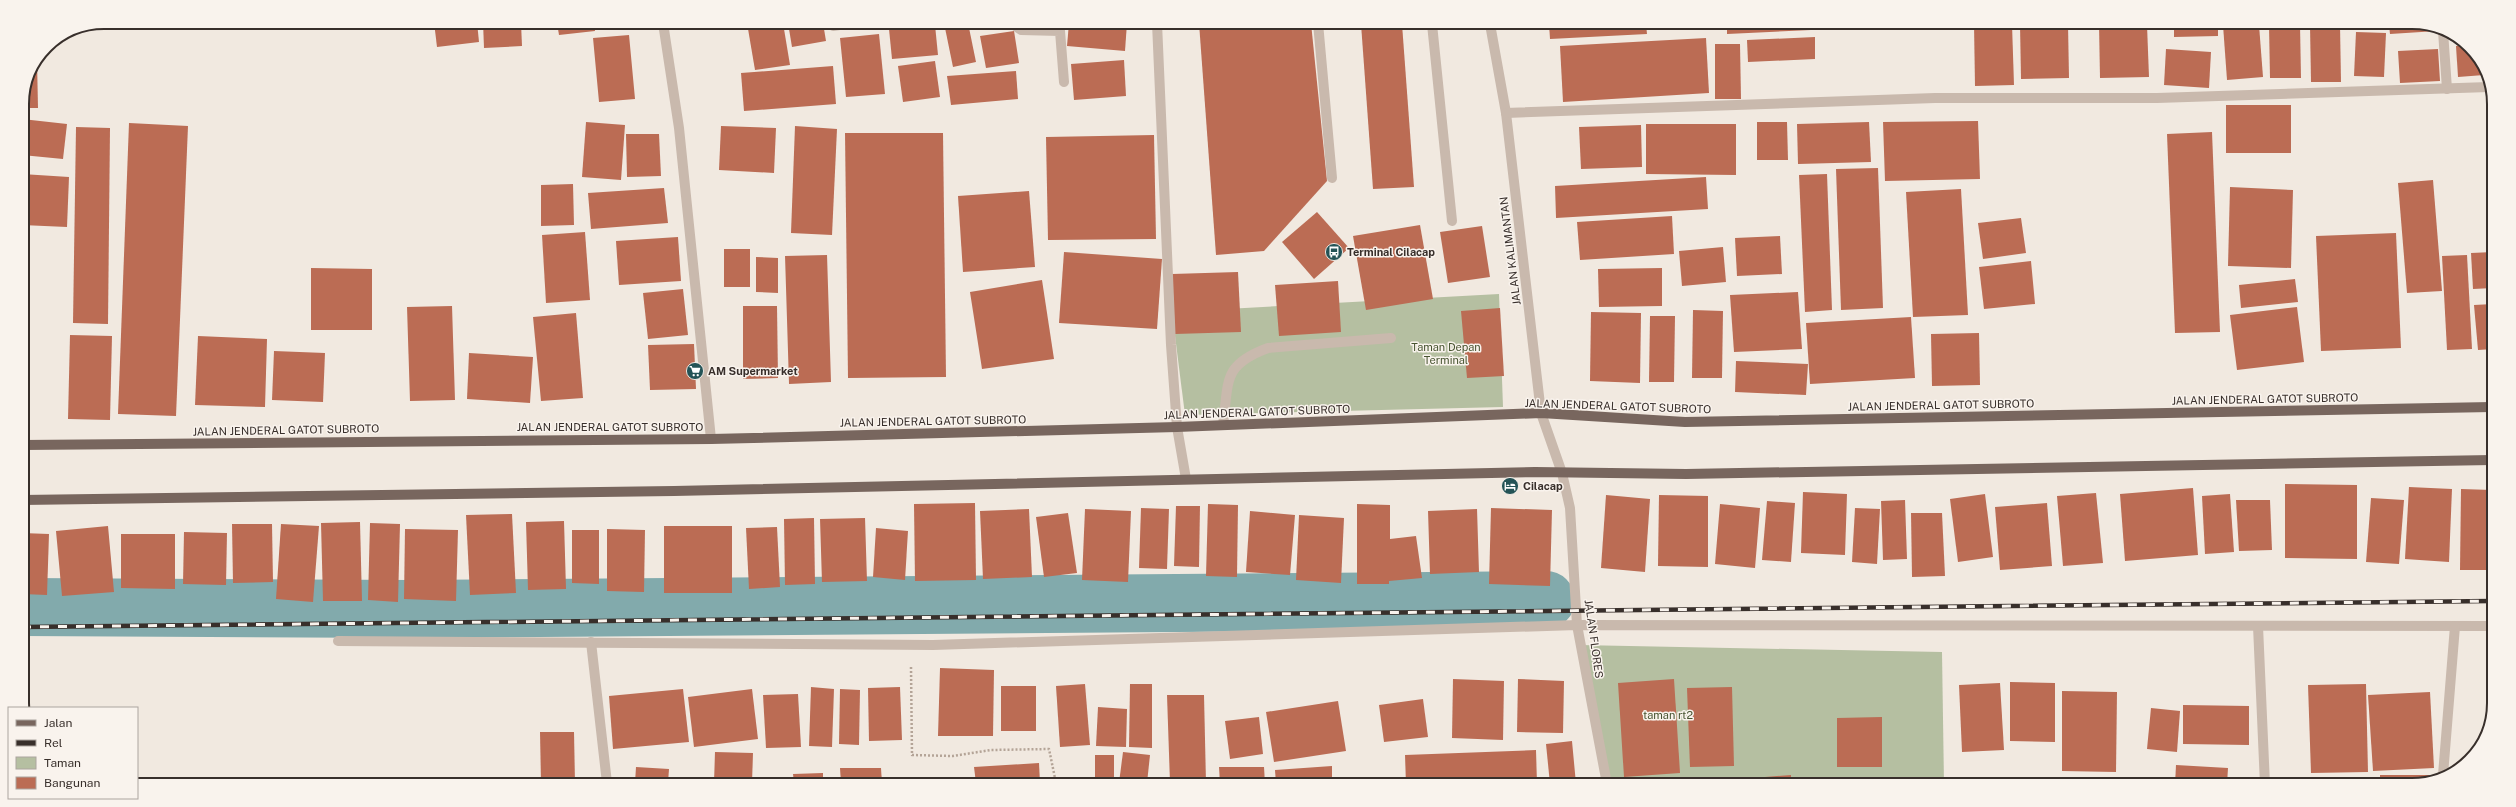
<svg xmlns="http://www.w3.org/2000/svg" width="2516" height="807" font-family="'Public Sans',sans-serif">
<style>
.green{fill:#b5bfa1}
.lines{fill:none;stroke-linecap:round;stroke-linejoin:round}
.river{stroke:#82aaac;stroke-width:58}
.building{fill:#bb6c54}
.path{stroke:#b4a497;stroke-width:2.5;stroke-dasharray:2 2;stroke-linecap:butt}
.minor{stroke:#c9b9ad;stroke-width:10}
.major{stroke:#78665e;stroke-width:10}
.rail-casing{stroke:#382f2b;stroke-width:4.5}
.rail{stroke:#f9f3ed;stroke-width:3;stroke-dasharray:9;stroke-linecap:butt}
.labels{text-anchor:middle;stroke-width:3;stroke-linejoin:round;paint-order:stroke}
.street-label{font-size:11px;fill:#382f2b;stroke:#f9f3ed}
.poi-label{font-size:11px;font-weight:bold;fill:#382f2b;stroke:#f9f3ed;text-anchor:start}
.park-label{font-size:11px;fill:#475431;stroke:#f9f3ed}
.rim{fill:none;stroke:#382f2b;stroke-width:2}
</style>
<rect width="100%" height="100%" fill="#f1e9e0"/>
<g class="green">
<polygon points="1499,294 1503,407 1185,415 1172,312"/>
<polygon points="1579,645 1942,652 1944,784 1605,784"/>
</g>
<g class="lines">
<polyline class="river" points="22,607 408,609 1546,600"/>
</g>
<g class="building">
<polygon points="434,22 477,22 479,42 437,47"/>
<polygon points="483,22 521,23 522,46 484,48"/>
<polygon points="557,23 594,23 595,31 559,35"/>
<polygon points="598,23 621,23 599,28"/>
<polygon points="747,23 783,23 790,65 755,70"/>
<polygon points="788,23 823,23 826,41 792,47"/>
<polygon points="944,23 968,23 976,62 953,67"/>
<polygon points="1069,23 1127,23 1125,51 1067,46"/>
<polygon points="1199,23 1311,23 1327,181 1264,251 1216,255"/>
<polygon points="1361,24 1402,24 1414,187 1373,189"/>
<polygon points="1549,24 1646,24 1647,34 1550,39"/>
<polygon points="1727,24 1811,24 1811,30 1727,34"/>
<polygon points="1848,24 1916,24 1916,25 1848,29"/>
<polygon points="1923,24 1953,24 1954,26 1924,27"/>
<polygon points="1974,24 2012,24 2014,85 1975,86"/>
<polygon points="2020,24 2068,24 2069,78 2021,79"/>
<polygon points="2099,24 2147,25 2149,77 2100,78"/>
<polygon points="935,25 938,55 892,59 889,29"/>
<polygon points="2174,25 2218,25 2218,36 2174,37"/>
<polygon points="2223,25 2259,25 2263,77 2227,80"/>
<polygon points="2269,25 2300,25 2301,78 2270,78"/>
<polygon points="2310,25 2340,25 2341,82 2311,82"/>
<polygon points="2389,25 2434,25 2437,27 2437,31 2390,34"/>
<polygon points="1014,31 1019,63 986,68 980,36"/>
<polygon points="2356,32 2386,33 2384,77 2354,76"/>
<polygon points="879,34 885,94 846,97 840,38"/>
<polygon points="629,35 635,99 599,102 593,38"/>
<polygon points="1815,37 1815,59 1748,62 1747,40"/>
<polygon points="1706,38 1709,93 1563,102 1560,46"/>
<polygon points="1715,44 1740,44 1741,99 1715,99"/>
<polygon points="2466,45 2474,50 2484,75 2458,77 2456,46"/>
<polygon points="2166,49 2211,52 2209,88 2164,85"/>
<polygon points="2438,49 2440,81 2400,83 2398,51"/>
<polygon points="37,60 38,108 22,108 28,72"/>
<polygon points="1124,60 1126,96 1074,100 1071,64"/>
<polygon points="935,61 940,97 903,102 898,66"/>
<polygon points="833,66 836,104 744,111 741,73"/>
<polygon points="1016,71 1018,99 951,105 947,76"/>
<rect x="2226" y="105" width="65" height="48"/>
<polygon points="22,119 67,124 63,159 22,155"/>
<polygon points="1978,121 1980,179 1885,181 1883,122"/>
<polygon points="586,122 625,125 621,180 582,177"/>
<polygon points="1757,122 1787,122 1788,160 1757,160"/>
<polygon points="1869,122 1871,162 1798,164 1797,124"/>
<polygon points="129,123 188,126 176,416 118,414"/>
<polygon points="1646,124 1736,124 1736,175 1646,174"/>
<polygon points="1641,125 1642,167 1581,169 1579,127"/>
<polygon points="721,126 776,128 774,173 719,170"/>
<polygon points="795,126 837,129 832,235 791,233"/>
<polygon points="76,127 110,128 108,324 73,323"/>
<polygon points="2212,132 2220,332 2175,333 2167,134"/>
<polygon points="845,133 943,133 946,377 848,378"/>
<polygon points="626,134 659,134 661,176 627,177"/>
<polygon points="1154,135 1156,239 1048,240 1046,137"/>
<polygon points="1878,168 1883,308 1841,310 1836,169"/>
<polygon points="22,174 69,177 67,227 22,225"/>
<polygon points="1827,174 1832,310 1805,312 1799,175"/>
<polygon points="1706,177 1708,209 1556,218 1555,186"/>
<polygon points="2433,180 2442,291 2407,293 2398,183"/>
<polygon points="573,184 574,225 541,226 541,185"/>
<polygon points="2230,187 2293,190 2291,268 2228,266"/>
<polygon points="664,188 668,223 591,229 588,193"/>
<polygon points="1961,189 1968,315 1913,317 1906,192"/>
<polygon points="1029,191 1035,267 963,272 958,196"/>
<polygon points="1317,212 1349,248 1314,279 1282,242"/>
<polygon points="1672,216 1674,254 1580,260 1577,222"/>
<polygon points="2021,218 2026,253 1983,259 1978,223"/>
<polygon points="1420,225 1433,299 1366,310 1353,236"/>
<polygon points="1482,226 1490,277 1448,283 1440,232"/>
<polygon points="585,232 590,300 546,303 542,235"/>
<polygon points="2396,233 2401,348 2321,351 2316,236"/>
<polygon points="1780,236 1782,274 1737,276 1735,238"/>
<polygon points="678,237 681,281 619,285 616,241"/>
<polygon points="1723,247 1726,282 1682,286 1679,251"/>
<rect x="724" y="249" width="26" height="38"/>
<polygon points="1064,252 1162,259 1157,329 1059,323"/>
<polygon points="2493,252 2493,288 2473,289 2471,253"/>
<polygon points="827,255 831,382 789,384 785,256"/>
<polygon points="2467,255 2472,349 2447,350 2442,256"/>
<polygon points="756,257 778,258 778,293 756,292"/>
<polygon points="2031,261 2035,304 1984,309 1979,267"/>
<polygon points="311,268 372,269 372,330 311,330"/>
<polygon points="1662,268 1662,306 1599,307 1598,269"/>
<polygon points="1238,272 1241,332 1175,334 1172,274"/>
<polygon points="2295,279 2298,302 2241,308 2239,285"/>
<polygon points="1042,280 1054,359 982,369 970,292"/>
<polygon points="1338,281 1341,332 1279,336 1275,285"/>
<polygon points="683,289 688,335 648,339 643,293"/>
<polygon points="1798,292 1802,349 1734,352 1730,295"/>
<polygon points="2493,304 2493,349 2478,350 2474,305"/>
<polygon points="452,306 455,400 410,401 407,307"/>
<polygon points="743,306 777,306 778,378 743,379"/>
<polygon points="2297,307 2304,362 2237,370 2230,315"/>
<polygon points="1500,308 1504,376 1467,378 1461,311"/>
<polygon points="1693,310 1723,311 1722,378 1692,378"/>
<polygon points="1591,312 1641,313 1640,383 1590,381"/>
<polygon points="576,313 583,398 541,401 533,317"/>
<polygon points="1650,316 1675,316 1674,382 1649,382"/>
<polygon points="1911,317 1915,378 1810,384 1806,323"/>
<polygon points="1979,333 1980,385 1932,386 1931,334"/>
<polygon points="70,335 112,336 110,420 68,419"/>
<polygon points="198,336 267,339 265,407 195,405"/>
<polygon points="694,344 696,389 650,390 648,345"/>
<polygon points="274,351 325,353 323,402 272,400"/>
<polygon points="469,353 533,357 530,403 467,399"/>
<polygon points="1736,361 1808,364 1806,395 1735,392"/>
<polygon points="2285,484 2357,485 2357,559 2285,558"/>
<polygon points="2409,487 2452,489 2449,562 2405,559"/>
<polygon points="2193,488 2198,555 2125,561 2120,494"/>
<polygon points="2461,489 2492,490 2492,570 2460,570"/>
<polygon points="1803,492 1847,494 1845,555 1801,553"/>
<polygon points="2096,493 2103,563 2063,566 2057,496"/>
<polygon points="1985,494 1993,557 1958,562 1950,499"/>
<polygon points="2230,494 2234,552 2205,554 2202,496"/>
<polygon points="1606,495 1650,499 1645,572 1601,568"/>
<polygon points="1659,495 1708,496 1708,567 1658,566"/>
<polygon points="2371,498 2404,500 2399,564 2366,562"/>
<polygon points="1905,500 1907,559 1883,560 1881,501"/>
<polygon points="2236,500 2270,500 2272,550 2239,551"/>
<polygon points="1767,501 1795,503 1791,562 1762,560"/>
<polygon points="975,503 976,580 915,581 914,504"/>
<polygon points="2047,503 2052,566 2000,570 1995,507"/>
<polygon points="1208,504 1238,505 1237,577 1206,576"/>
<polygon points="1357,504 1390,505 1390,539 1416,536 1422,578 1389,581 1389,584 1357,584"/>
<polygon points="1720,504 1760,508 1755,568 1715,564"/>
<polygon points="1176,506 1200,506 1199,567 1174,566"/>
<polygon points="1141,508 1169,509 1167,569 1139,568"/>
<polygon points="1491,508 1552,510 1550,586 1489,584"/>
<polygon points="1855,508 1880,509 1877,564 1852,562"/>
<polygon points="1029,509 1032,577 983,579 980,511"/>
<polygon points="1085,509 1131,511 1128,582 1082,580"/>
<polygon points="1477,509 1479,572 1430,574 1428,511"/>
<polygon points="1250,511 1295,515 1290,575 1246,572"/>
<polygon points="1068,513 1077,573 1044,577 1036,517"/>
<polygon points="1911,513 1942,513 1945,576 1912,577"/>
<polygon points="512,514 516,593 470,595 466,515"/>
<polygon points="1299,515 1344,518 1341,583 1296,580"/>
<polygon points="814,518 815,584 785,585 784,519"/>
<polygon points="865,518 867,581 822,582 820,519"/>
<polygon points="564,521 566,589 528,590 526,522"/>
<polygon points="360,522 362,601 323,601 321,523"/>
<polygon points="370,523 400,524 398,602 368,600"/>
<polygon points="232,524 272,524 273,582 233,583"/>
<polygon points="281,524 319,526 313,602 276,599"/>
<polygon points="108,526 114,592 62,596 56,531"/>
<rect x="664" y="526" width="68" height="67"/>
<polygon points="777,527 780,587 749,589 746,528"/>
<polygon points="876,528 908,531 905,580 873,577"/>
<polygon points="405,529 458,530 456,601 404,599"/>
<polygon points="607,529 645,530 644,592 607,591"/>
<polygon points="572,530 599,530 599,584 572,583"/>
<polygon points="184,532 227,533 226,585 183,584"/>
<polygon points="22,533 49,534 47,595 22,594"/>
<polygon points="121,534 175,534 175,589 121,588"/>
<polygon points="940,668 994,670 993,736 938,736"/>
<polygon points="1453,679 1504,681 1503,740 1452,738"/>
<polygon points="1518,679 1564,681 1563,733 1517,732"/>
<polygon points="1674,679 1680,773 1624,777 1618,683"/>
<polygon points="2010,682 2055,683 2055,742 2010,741"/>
<polygon points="2000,683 2004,750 1962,752 1959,685"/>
<polygon points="1085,684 1090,745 1060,747 1056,686"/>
<polygon points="1130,684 1152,684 1152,748 1129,747"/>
<polygon points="2366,684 2368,772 2311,773 2308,685"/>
<rect x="1001" y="686" width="35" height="45"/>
<polygon points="811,687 834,689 832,747 809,746"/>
<polygon points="900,687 902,740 869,741 868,688"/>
<polygon points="1732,687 1734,766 1690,767 1687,688"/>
<polygon points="683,689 689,742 613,749 609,696"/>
<polygon points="752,689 758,739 694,747 688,697"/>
<polygon points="840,689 860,690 859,745 839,744"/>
<polygon points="2062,691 2117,692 2116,772 2062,771"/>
<polygon points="2430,692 2434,768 2373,771 2368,695"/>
<polygon points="798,694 801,747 766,748 763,695"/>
<polygon points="1167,695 1204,695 1206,783 1170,783"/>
<polygon points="1423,699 1428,737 1384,742 1379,705"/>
<polygon points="1338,701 1346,751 1274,762 1266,712"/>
<polygon points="2183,705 2249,706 2249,745 2183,744"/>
<polygon points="1098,707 1127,709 1126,747 1096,746"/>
<polygon points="2151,708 2180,711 2177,752 2147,749"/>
<polygon points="1259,717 1263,754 1230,759 1225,721"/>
<polygon points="1882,717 1882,767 1837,767 1837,718"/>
<polygon points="540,732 574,732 575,783 541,783"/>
<polygon points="1572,741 1576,784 1550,784 1546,744"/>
<polygon points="1536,750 1537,784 1406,784 1405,755"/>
<polygon points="715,752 753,753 752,783 714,783"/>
<polygon points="1123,752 1150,755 1147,783 1119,783"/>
<rect x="1095" y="755" width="19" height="28"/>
<polygon points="1039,763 1040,783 976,783 974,767"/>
<polygon points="2176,765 2228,768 2227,785 2175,785"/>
<polygon points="1332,766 1332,782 1276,784 1275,770"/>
<polygon points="636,767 669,769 668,783 635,783"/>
<polygon points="1219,767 1264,767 1265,784 1220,784"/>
<polygon points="840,768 881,768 882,783 841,783"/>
<polygon points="823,773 823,783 794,783 793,774"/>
<polygon points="1791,775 1791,784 1753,784 1753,778"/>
<polygon points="2380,775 2435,775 2435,777 2412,785 2380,785"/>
<polygon points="2159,778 2160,785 2126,785 2125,783"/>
</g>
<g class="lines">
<polyline class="path" points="911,667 912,755 953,756 991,750 1049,749 1056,783"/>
<g class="minor">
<polyline points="663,23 679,128 711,439"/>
<polyline points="833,23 833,26 853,23"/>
<polyline points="1011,23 1021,30 1060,31 1064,82"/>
<polyline points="1157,23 1171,345 1177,427 1186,479"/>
<polyline points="1318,23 1332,178"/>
<polyline points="1432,24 1452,221"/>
<polyline points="1490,24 1506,113 1541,413 1562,473 1570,508 1577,625 1607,784"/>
<polyline points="2443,31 2447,89"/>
<polyline points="1506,113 1935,98 2157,98 2489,87"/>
<path d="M 1223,425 C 1229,381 1222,365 1268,348 L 1391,338"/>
<polyline points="2258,626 2265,785"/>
<polyline points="338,641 933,645 1577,625 2492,626"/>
<polyline points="591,642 607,783"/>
<polyline points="2443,775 2455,626"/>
</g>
<g class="major">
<polyline points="22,445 711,439 1177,427 1541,413 1685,422 2492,407"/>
<polyline points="22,500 674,491 1535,472 1686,474 2492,460"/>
</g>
<g class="rail-casing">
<polyline id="rail" points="22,627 2492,601"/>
</g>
<use href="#rail" class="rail"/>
</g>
<defs>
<g id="bus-disc" transform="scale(0.9)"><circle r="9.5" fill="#245356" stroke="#f9f3ed"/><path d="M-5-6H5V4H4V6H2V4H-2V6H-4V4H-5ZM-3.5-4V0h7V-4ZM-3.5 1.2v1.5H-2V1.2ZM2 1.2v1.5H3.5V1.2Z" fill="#fff"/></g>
<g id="supermarket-disc" transform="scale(0.9)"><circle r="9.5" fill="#245356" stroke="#f9f3ed"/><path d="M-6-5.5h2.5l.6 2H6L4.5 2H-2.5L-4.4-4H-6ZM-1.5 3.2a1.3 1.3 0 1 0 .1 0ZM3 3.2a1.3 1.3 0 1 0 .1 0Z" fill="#fff"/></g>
<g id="hotel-disc" transform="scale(0.9)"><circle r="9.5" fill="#245356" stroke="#f9f3ed"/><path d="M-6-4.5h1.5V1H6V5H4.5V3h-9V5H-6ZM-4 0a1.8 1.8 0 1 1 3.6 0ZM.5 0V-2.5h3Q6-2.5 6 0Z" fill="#fff"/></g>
</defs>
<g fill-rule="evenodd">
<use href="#bus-disc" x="1334" y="252"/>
<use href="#supermarket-disc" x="695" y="371"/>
<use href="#hotel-disc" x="1510" y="486"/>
</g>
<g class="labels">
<g class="street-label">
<text transform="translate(1510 251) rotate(-97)" y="4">JALAN KALIMANTAN</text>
<text transform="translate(2265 399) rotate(-1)" y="4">JALAN JENDERAL GATOT SUBROTO</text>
<text transform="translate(1941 405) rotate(-1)" y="4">JALAN JENDERAL GATOT SUBROTO</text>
<text transform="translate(1618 406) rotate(2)" y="4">JALAN JENDERAL GATOT SUBROTO</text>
<text transform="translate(1257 412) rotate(-2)" y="4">JALAN JENDERAL GATOT SUBROTO</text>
<text transform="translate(933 421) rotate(-1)" y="4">JALAN JENDERAL GATOT SUBROTO</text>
<text x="610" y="431">JALAN JENDERAL GATOT SUBROTO</text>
<text transform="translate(286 430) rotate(-1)" y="4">JALAN JENDERAL GATOT SUBROTO</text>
<text transform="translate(1594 639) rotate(82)" y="4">JALAN FLORES</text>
</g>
<g class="poi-label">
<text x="1347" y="256">Terminal Cilacap</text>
<text x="708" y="375">AM Supermarket</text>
<text x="1523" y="490">Cilacap</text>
</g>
<g class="park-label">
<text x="1446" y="351">Taman Depan<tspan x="1446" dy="13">Terminal</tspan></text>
<text x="1668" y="719">taman rt2</text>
</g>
</g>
<path d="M0 0H2516V807H0ZM104 29H2412A75 75 0 0 1 2487 104V703A75 75 0 0 1 2412 778H104A75 75 0 0 1 29 703V104A75 75 0 0 1 104 29Z" fill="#f9f3ed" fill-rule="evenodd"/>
<path class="rim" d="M104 29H2412A75 75 0 0 1 2487 104V703A75 75 0 0 1 2412 778H104A75 75 0 0 1 29 703V104A75 75 0 0 1 104 29Z"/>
<rect x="8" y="707" width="130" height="92" fill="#f9f3ed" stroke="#aca59f"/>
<rect x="16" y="720" width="20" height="6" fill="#78665e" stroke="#aca59f"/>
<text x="44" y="727" font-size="12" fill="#382f2b">Jalan</text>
<rect x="16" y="740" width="20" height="6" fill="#382f2b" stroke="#aca59f"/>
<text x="44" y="747" font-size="12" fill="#382f2b">Rel</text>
<rect x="16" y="757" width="20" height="12" fill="#b5bfa1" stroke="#aca59f"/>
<text x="44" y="767" font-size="12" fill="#382f2b">Taman</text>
<rect x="16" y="777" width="20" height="12" fill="#bb6c54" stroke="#aca59f"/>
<text x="44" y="787" font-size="12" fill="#382f2b">Bangunan</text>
</svg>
